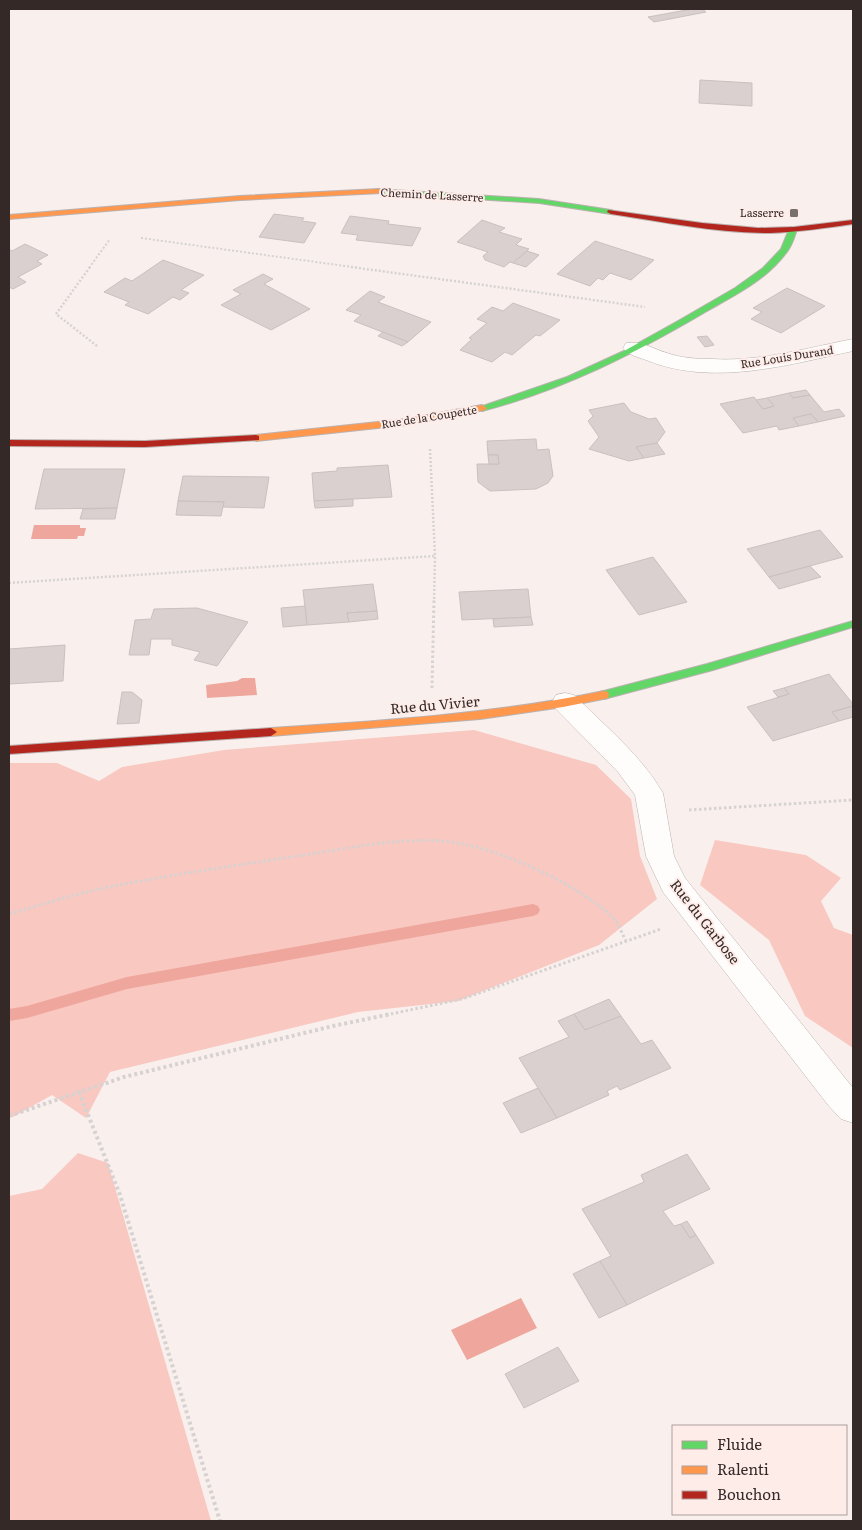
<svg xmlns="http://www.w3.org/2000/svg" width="862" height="1530" font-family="Literata,serif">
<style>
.forest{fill:#f8c8c1}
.water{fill:#eea69d}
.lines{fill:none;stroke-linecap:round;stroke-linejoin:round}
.stream{fill:#eea69d;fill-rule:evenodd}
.building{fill:#dad0cf;stroke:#cac1bf}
.street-casing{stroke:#bbb2b0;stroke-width:1}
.fast-casing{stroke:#bbb2b0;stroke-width:2}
.slow-casing{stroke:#bbb2b0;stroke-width:2}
.jam-casing{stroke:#bbb2b0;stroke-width:2}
.path-far3{stroke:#d6d2d1;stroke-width:2;stroke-dasharray:2 2;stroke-linecap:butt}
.path-far2{stroke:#d6d2d1;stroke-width:2.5;stroke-dasharray:2 2;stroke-linecap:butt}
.path-far1{stroke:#d6d2d1;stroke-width:3;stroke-dasharray:2.5 2.5;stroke-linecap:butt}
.path{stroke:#d6d2d1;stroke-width:4;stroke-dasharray:3 3;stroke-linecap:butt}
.street{fill:#fefdfc;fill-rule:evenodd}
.fast{fill:#63d668;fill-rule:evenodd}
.slow{fill:#ff974d;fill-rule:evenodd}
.jam{fill:#b3261e;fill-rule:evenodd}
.poi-dot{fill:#796f6d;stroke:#feece9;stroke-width:2}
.labels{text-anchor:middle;stroke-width:4;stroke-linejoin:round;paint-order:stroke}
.far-street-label{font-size:11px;fill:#342927;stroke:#feece9}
.far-poi-label{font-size:11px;fill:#342927;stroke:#feece9;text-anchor:end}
.street-label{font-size:14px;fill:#342927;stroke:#feece9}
</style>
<rect width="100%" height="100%" fill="#f9f0ee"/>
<g class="forest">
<polygon points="474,730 596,765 631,799 640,856 657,899 599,945 458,1001 358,1012 110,1072 86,1118 52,1095 13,1117 9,1116 9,763 57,763 99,781 122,767 224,750"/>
<polygon points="715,840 806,855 841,878 821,901 834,928 853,935 853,1048 805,1016 769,940 700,885"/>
<polygon points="78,1153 108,1163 211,1521 9,1521 9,1196 42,1189"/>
</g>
<g class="water">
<polygon points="34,525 80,525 80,528 86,528 84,536 78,536 77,539 31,539"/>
<polygon points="242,678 255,678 257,695 207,698 206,685 237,681"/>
<polygon points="521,1298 537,1328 467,1360 451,1330"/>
</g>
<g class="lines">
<polygon class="stream" points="533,904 538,906 540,910 538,914 533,916 127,989 27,1018 9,1021 9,1009 27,1006 127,977"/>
</g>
<g class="building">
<polygon points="692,9 702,9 706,12 654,22 648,17"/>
<polygon points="700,80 752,83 752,106 699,103"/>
<polygon points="274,214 304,218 302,221 316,223 304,243 259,237"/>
<polygon points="350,216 389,221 388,224 421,228 412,246 356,240 358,235 341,233"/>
<polygon points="482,220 505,228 499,232 522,239 516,245 529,249 513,263 510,262 504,267 485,260 483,256 488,252 457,242"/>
<polygon points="595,241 654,260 631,280 610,273 603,280 598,278 590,286 557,274"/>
<polygon points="25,244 48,255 37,261 42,264 18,277 26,282 13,289 9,287 9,249 12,251"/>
<polygon points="527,251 539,255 526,267 513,263"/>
<polygon points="163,260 204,275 181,290 189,293 180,300 173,297 148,314 125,305 129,302 104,292 125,278 132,281"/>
<polygon points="263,274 273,279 264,284 310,309 271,330 221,305 241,294 233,290"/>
<polygon points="787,288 825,306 781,333 751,319 762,312 753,308"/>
<polygon points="370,291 385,297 378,302 431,322 408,342 354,321 361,315 346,310"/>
<polygon points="513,303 560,320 540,336 536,335 512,355 505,352 492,362 460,350 472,339 469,338 487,323 477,319 492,307 503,311"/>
<polygon points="383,332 408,342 402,346 378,336"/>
<polygon points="707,336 714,345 705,347 697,337"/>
<polygon points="806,390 810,395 793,398 789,393"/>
<polygon points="789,393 793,398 810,395 824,412 839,409 845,416 818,422 811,414 793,418 799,426 779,430 777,426 743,433 720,404 754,397 763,409 774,406 767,398"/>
<polygon points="767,398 774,406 763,409 756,400"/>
<polygon points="624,403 631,412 649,419 656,418 665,432 657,443 636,447 644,458 629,461 589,449 599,437 588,421 593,416 589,410"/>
<polygon points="811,414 818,422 799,426 793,418"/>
<polygon points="536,439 537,450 549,449 553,476 548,483 536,489 490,491 478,482 477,464 499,464 498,455 488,455 487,441"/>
<polygon points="657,443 665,454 644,458 636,447"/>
<polygon points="488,455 498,455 499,464 489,464"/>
<polygon points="388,465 392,497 314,501 312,473 337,471 337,468"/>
<polygon points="44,469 125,469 117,508 35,509"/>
<polygon points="183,476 269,477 264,508 222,507 224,502 178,501"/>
<polygon points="353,499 353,506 315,508 314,501"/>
<polygon points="178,501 224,502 221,516 176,515"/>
<polygon points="117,508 115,519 80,519 83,509"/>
<polygon points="820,530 843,557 769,577 747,549"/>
<polygon points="653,557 687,602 639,615 606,570"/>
<polygon points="810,566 821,577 779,589 769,577"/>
<polygon points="373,584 377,611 347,613 349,622 307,625 303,590"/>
<polygon points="528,589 531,617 462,620 459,592"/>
<polygon points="305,606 307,625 283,627 281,608"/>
<polygon points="197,608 248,622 217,666 194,660 200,652 172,645 172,639 151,639 149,655 129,655 135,620 151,619 154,609"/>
<polygon points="377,611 378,619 349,622 347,613"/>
<polygon points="531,617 533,625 494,627 493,619"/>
<polygon points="65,645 63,681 9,684 9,649"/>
<polygon points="829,674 853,704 853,706 832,712 839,721 773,741 747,707 789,694 784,688"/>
<polygon points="784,688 789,694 778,697 773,691"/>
<polygon points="122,692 132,692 142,700 139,723 117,724"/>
<polygon points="853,706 853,717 839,721 832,712"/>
<polygon points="609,999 621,1016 585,1030 574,1014"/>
<polygon points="574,1014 585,1030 621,1016 641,1044 652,1040 671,1068 620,1090 617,1086 607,1091 609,1095 557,1118 519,1058 569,1037 558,1021"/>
<polygon points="538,1088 557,1118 521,1133 503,1103"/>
<polygon points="687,1154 710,1189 663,1211 674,1226 681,1224 690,1238 696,1235 714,1263 627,1305 600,1261 611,1256 582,1209 644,1182 641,1175"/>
<polygon points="687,1221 696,1235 690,1238 681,1224"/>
<polygon points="600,1261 627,1305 599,1318 573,1274"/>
<polygon points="558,1347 579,1381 524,1408 505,1374"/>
</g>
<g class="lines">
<g class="street-casing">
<g id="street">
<path d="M 853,339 L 853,351 C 787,365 712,387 646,360 C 638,357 628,355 623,348 L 626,343 C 641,340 653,349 667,353 C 681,358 697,359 712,359 C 759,362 807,348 853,339 Z"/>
<path d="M 565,693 L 574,695 C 605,726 641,755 663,793 L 674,856 L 685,878 L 853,1088 L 853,1123 L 841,1119 L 828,1105 L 663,892 L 646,856 L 635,795 L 618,772 L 556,709 L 552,702 L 556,695 Z"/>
</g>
</g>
<g class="fast-casing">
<g id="fast">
<polygon points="376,189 539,199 611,210 615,212 611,214 539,203 379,193 376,193"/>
<path d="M 790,227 L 797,229 C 794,238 792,246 786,253 C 766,280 735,295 707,311 C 636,353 563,390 482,411 L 477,408 L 567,377 L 624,351 L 678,321 L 735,288 L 763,268 L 781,249 Z"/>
<polygon points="853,621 853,627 713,670 604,699 599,695 600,692 707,664"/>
</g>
</g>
<g class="slow-casing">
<g id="slow">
<polygon points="379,189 382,189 382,193 240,200 9,219 9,215 240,196"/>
<polygon points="482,405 487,408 485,410 406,425 256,441 251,438 256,435 406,419"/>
<path d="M 604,691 L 608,692 L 609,695 L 608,698 L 563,707 L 480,719 L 271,736 L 265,732 L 271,728 C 383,721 494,714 604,691 Z"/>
</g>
</g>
<g class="jam-casing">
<g id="jam">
<path d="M 608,210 L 702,223 L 758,228 L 794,227 L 853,220 L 853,224 C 826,228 798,232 770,233 C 716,233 664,222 611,214 L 607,212 Z"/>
<polygon points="256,435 259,436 259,440 145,447 9,446 9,440 145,441"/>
<polygon points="271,728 277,732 271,736 9,754 9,746"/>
</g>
</g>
<g class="path-far3">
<polyline points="141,238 360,268"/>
<polyline points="89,268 110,239"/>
</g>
<g class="path-far2">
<polyline points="90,267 56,314 97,346"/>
<polyline points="351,267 645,307"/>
<polyline points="430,449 435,556 434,601"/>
<polyline points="9,583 435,556"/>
</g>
<g class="path-far1">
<polyline points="432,688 434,600"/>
<polyline points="689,810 853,800"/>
<path d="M 9,914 C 41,905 71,895 104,888 C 168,875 233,866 297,856 C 347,849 400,836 451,842 C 496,847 581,885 613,918 C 619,924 622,934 626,941"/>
<polyline points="386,1015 462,999 661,929"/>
</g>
<g class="path">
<polyline points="79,1092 120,1195 220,1521"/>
<polyline points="9,1116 124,1077 333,1026 391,1014"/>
</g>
<use href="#street" class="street"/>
<use href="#fast" class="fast"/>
<use href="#slow" class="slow"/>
<use href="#jam" class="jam"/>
</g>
<rect class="poi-dot" x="789" y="208" width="10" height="10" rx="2.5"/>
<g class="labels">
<g class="far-street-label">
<text transform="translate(432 195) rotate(3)" y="4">Chemin de Lasserre</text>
<text transform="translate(787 357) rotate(-9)" y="4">Rue Louis Durand</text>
<text transform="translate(429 417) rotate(-9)" y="4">Rue de la Coupette</text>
</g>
<g class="far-poi-label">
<text x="784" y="217">Lasserre</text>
</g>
<g class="street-label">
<text transform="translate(435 705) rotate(-5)" y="5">Rue du Vivier</text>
<text transform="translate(705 922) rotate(52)" y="5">Rue du Garbose</text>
</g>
</g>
<rect width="862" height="1530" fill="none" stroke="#342927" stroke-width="20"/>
<rect x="672" y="1425" width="175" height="90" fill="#feece9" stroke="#ad9e9b"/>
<rect x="682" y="1441" width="25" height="8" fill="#63d668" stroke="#ad9e9b"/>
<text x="717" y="1450" font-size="15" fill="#342927">Fluide</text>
<rect x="682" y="1466" width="25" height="8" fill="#ff974d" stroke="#ad9e9b"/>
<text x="717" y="1475" font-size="15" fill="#342927">Ralenti</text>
<rect x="682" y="1491" width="25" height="8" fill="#b3261e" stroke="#ad9e9b"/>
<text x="717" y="1500" font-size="15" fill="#342927">Bouchon</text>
</svg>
